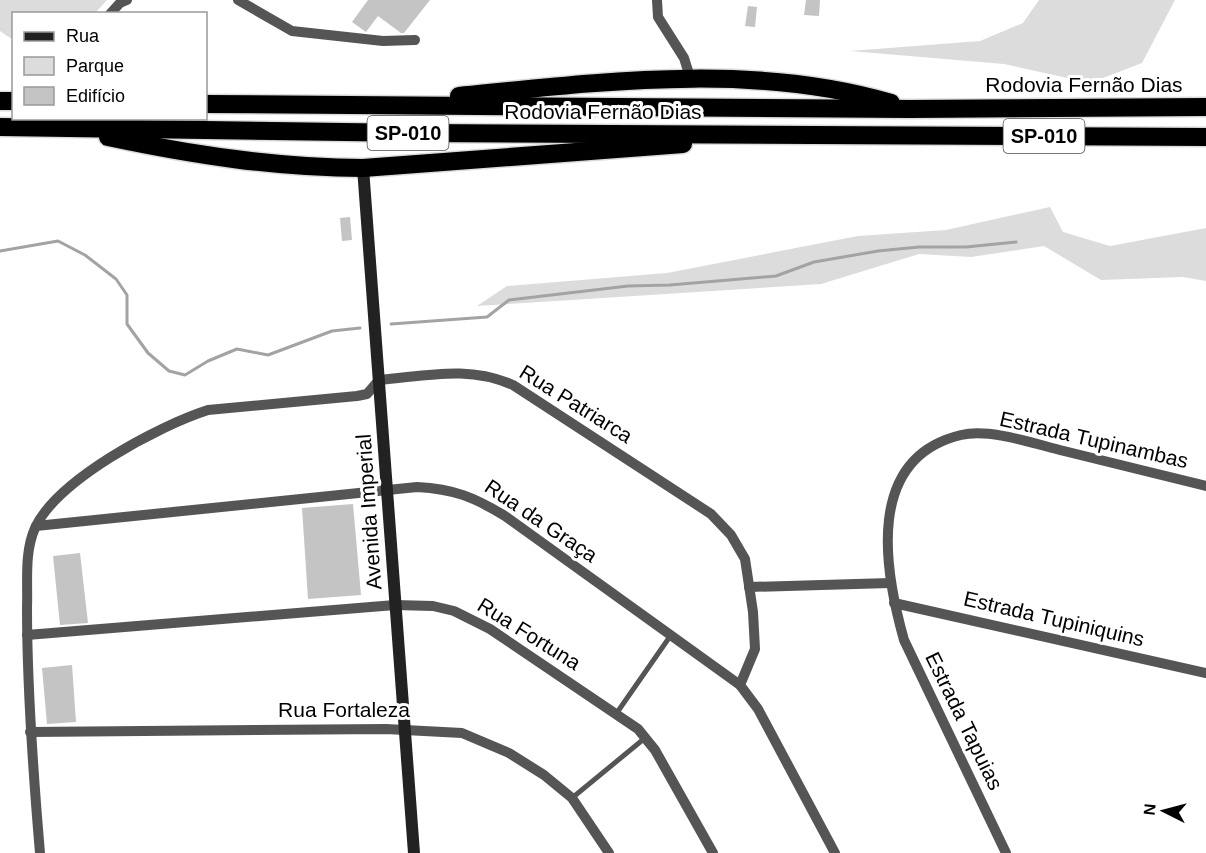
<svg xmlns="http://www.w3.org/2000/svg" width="1206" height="853" font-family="Helvetica,sans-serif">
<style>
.green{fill:#dcdcdc}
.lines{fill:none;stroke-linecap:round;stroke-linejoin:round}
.stream{stroke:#a3a3a3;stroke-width:3}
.building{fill:#c4c4c4}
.highway-casing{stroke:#dbdbdb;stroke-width:21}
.lane{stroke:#555;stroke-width:5}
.street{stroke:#555;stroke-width:10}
.secondary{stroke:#222;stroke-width:12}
.highway{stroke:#000;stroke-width:18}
.labels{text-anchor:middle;stroke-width:6;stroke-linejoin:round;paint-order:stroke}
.shield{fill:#fff;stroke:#4c4c4c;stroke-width:1.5}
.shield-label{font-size:20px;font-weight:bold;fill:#000}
.street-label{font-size:21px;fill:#000;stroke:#fff}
</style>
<rect width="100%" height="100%" fill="#fff"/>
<g class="green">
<polygon points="0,0 107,0 95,13 14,14 13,40 0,31"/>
<polygon points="1039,0 1175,0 1142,63 1090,83 1004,64 850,51 980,41 1023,23"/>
<polygon points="1050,207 1063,232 1110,246 1206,228 1206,281 1183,277 1101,280 1044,246 971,257 919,254 821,284 477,306 507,286 667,273 858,236 946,230"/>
</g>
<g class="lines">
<g class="stream">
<polyline points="0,251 58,241 85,255 116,279 127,295 127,324 148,353 169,371 185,375 208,361 237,349 268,355 332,331 360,328"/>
<polyline points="391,324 487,317 509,300 628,286 670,285 776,276 814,262 878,251 919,247 966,247 1016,242"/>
</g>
</g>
<g class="building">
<polygon points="368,0 430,0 404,33 401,33 378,16 366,32 352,22"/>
<polygon points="806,0 820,0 819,16 804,15"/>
<polygon points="748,6 757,7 755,27 745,26"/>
<polygon points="350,217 352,240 342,241 340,218"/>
<polygon points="353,504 361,595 308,599 302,508"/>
<polygon points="80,553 88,623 60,625 53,556"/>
<polygon points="72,665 76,722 47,724 42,668"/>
</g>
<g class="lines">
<g class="highway-casing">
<g id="highway">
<path d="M 459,96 C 600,82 753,62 891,103"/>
<polyline points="0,101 14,101"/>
<polyline points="206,104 910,109 1206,107"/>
<polyline points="0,127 416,133 1206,137"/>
<path d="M 108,137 C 193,155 277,168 363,168 L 683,144"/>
</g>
</g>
<g class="lane">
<polyline points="616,714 671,635"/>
<polyline points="572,798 645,738"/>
</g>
<g class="street">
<polyline points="238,0 292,31 383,41 415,40"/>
<polyline points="657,0 658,17 684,58 690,77"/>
<polyline points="110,14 120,3 127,0"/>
<path d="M 36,526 L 417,487 C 454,489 474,497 505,516 L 740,685"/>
<polyline points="749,587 890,583"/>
<polyline points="894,603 1206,673"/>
<polyline points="27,635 395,605 433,606 454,611 490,629 638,729 655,750 713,853"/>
<polyline points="30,732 386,729 462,733 509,753 544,775 572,798 609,853"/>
<path d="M 40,853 C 33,771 27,690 27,608 C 28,581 24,553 35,528 C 57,480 158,426 208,410 L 357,396 L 367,394 L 379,380 C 427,376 468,365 513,385 L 711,514 L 731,535 L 745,559 L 753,612 L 755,649 L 740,685 L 758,709 L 835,853"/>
<path d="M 1006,853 L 904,640 C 884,569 865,458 961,435 C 990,428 1035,444 1064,451 C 1111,463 1159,474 1206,486"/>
</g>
<polyline class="secondary" points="363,168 414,853"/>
<use href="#highway" class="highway"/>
</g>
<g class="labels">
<g class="shield">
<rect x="367.5" y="116" width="81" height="34" rx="4.5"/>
<rect x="1003.5" y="119" width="81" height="34" rx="4.5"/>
</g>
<g class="shield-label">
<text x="408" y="140">SP-010</text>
<text x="1044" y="143">SP-010</text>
</g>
<g class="street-label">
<text x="1084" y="92">Rodovia Fernão Dias</text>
<text x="603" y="119">Rodovia Fernão Dias</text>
<text transform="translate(576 404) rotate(32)" y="7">Rua Patriarca</text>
<text transform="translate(1094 440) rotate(13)" y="7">Estrada Tupinambas</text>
<text transform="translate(369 512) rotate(-94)" y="7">Avenida Imperial</text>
<text transform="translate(541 521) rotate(34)" y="7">Rua da Graça</text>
<text transform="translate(1054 619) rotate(13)" y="7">Estrada Tupiniquins</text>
<text transform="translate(529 634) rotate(32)" y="7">Rua Fortuna</text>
<text x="344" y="717">Rua Fortaleza</text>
<text transform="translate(964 721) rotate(64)" y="7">Estrada Tapuias</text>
</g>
</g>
<rect x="12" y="12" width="195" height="108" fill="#ffffff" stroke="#999999" stroke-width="1.5"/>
<rect x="24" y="32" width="30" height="9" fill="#222222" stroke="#999999" stroke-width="1.5"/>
<text x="66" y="42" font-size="18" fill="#000000">Rua</text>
<rect x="24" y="57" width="30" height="18" fill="#dcdcdc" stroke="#999999" stroke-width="1.5"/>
<text x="66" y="72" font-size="18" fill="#000000">Parque</text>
<rect x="24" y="87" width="30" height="18" fill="#c4c4c4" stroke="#999999" stroke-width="1.5"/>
<text x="66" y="102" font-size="18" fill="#000000">Edifício</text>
<g transform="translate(1164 811) rotate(276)" stroke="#ffffff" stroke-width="4.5" paint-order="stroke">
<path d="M0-4.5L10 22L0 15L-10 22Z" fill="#000000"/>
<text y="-9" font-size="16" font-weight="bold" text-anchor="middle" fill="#000000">N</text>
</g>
</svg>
